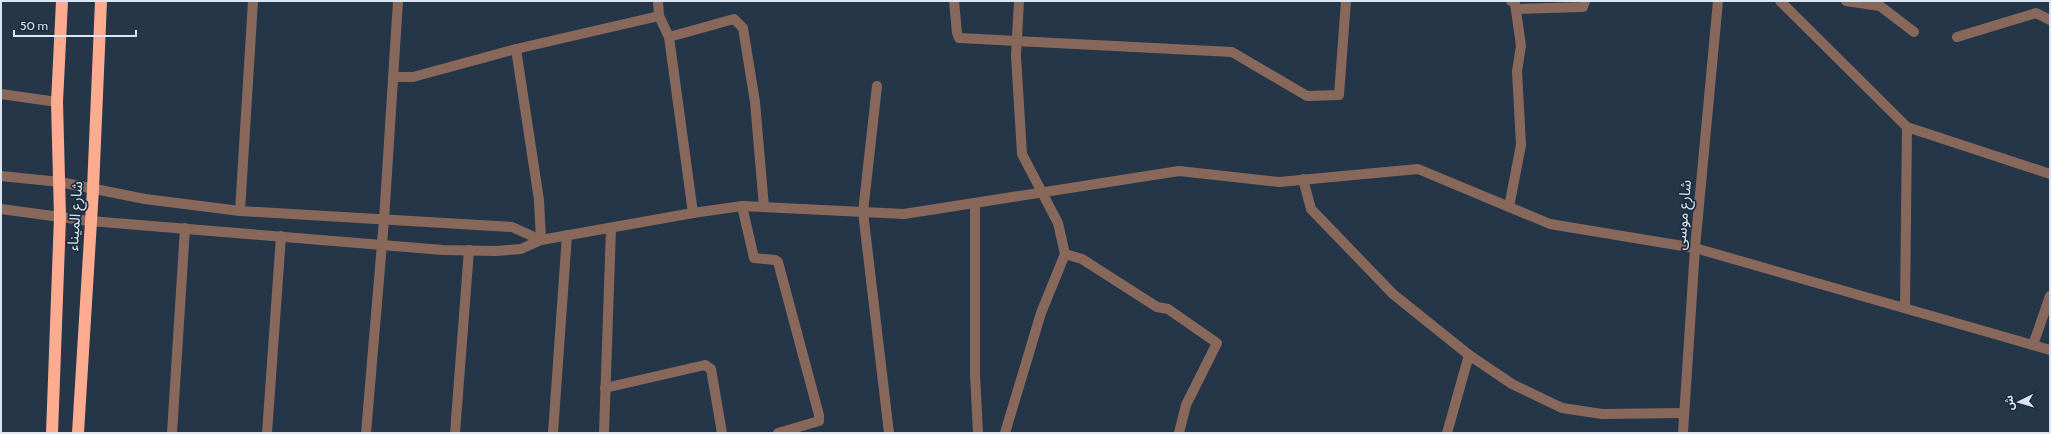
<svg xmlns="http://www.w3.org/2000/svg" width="2051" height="434" font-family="Cabin,'Noto Sans Arabic',sans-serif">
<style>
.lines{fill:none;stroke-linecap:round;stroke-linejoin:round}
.minor{stroke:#89685c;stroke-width:10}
.highway{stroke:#feac90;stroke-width:12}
.labels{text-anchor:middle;stroke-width:3.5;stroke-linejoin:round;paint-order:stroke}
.street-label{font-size:15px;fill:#dae6f1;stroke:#1a2c3d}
</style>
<rect width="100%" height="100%" fill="#243648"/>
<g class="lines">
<g class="minor">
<polyline points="658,1 659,16 669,37 693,213"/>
<polyline points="954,1 957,33 959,38 1232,52 1307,96 1339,95 1346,1"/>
<polyline points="1780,1 1907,127 2050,174"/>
<polyline points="1846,1 1880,6 1914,32"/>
<polyline points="1516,9 1583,7 1585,1"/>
<polyline points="669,37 734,19 743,28 755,102 764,207"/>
<polyline points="1957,37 2036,13 2050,20"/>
<polyline points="516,49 539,200 541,240"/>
<polyline points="393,77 413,77 516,49 659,16"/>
<polyline points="877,86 863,212 889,433"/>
<polyline points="1,94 57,102"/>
<polyline points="1,176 60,182 145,199 240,211 512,227 541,240"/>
<polyline points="1303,179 1311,209 1393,294 1469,355 1512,384 1562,408 1602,414 1684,413"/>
<polyline points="975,203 975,374 978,433"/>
<polyline points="742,206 754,258 775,260 778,262 819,415 819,421 778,433"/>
<polyline points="1509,207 1521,145 1517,71 1521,46 1515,3 1511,1"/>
<polyline points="1,209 90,221 443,250 496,251 521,249 541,240 693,213 742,206 904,214 1179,171 1279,182 1418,169 1550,224 1695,248 2050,350"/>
<polyline points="240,211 253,1"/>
<polyline points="1065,254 1082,259 1157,307 1168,309 1217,343 1186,405 1179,433"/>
<polyline points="1905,308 1907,127"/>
<polyline points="2033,345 2050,296"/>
<polyline points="605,388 705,365 711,369 722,433"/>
<polyline points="172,433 185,228"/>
<polyline points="267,433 281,236"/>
<polyline points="366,433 384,220 398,1"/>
<polyline points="455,433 469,250"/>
<polyline points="553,433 567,235"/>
<polyline points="604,433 611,228"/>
<polyline points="1005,433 1041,313 1065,254 1058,223 1022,154 1016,56 1019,1"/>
<polyline points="1447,433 1469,355"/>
<polyline points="1683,433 1695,248 1718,1"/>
</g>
<g class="highway">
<polyline points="52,433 60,217 57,102 62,1"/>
<polyline points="78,433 93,189 101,1"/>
</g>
</g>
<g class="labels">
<g class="street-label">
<text transform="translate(1683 215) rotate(-85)" y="5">شارع موسى</text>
<text transform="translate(75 216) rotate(-86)" y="5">شارع الميناء</text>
</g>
</g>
<rect width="2051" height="434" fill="none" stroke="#dae6f1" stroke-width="4"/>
<g transform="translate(2019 402) rotate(265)" stroke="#1a2c3d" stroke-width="3" paint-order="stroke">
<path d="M0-3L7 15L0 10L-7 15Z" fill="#dae6f1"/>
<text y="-6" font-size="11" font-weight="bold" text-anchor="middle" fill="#dae6f1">ش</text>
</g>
<path d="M14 30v6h122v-6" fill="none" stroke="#dae6f1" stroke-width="2"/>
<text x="20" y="30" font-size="12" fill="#dae6f1" stroke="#1a2c3d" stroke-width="3" paint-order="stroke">50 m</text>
</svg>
